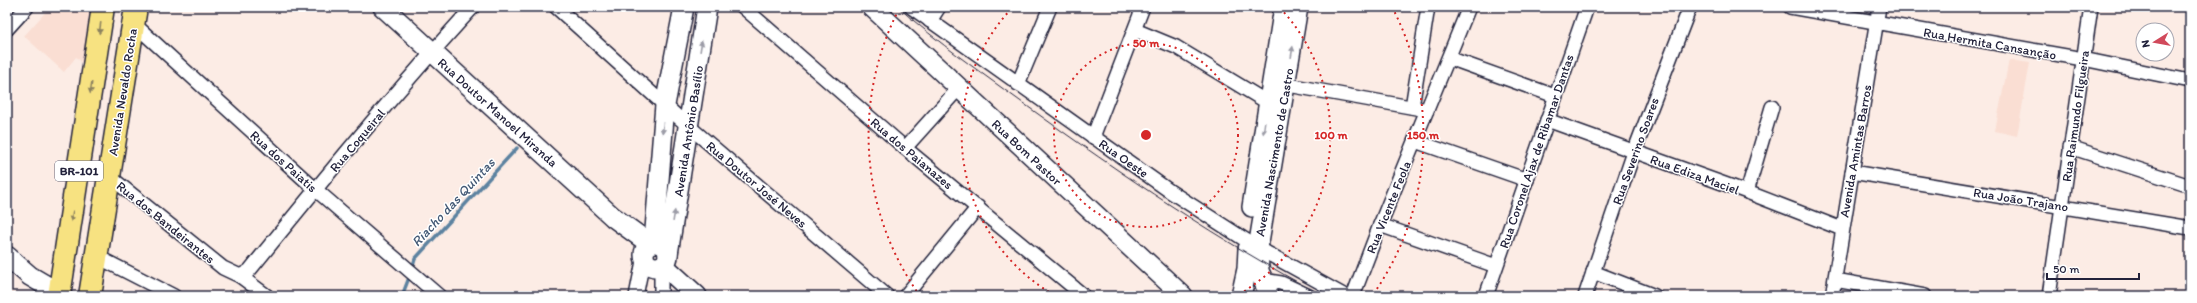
<svg xmlns="http://www.w3.org/2000/svg" width="2197" height="303" font-family="Itim,sans-serif">
<style>
.built{fill:#faded3}
.lines{fill:none;stroke-linecap:round;stroke-linejoin:round}
.stream{stroke:#5c82a0;stroke-width:3.5}
.street-casing{stroke:#22223b;stroke-width:16}
.secondary-casing{stroke:#22223b;stroke-width:22}
.highway-casing{stroke:#22223b;stroke-width:25}
.street{stroke:#fff;stroke-width:13}
.secondary{stroke:#fff;stroke-width:19}
.highway{stroke:#f7e281;stroke-width:22}
.tram{stroke:#22223b;stroke-width:1}
.oneway{fill:#8c825e}
.oneway2{fill:#9c9ca7}
.ring{fill:none;stroke:#d62828;stroke-width:2;stroke-dasharray:2 4}
.labels{text-anchor:middle;stroke-width:3;stroke-linejoin:round;paint-order:stroke}
.shield{fill:#fff;stroke:#646476;stroke-width:1}
.shield-label{font-size:12px;font-weight:bold;fill:#22223b}
.street-label{font-size:13px;fill:#22223b;stroke:#fff}
.water-label{font-size:14px;font-style:italic;fill:#445a76;stroke:#fff}
.centre{fill:#d62828;stroke:#fff;stroke-width:2}
.ring-label{font-size:12px;text-anchor:middle;font-weight:bold;fill:#d62828;stroke:#fff;stroke-width:3;stroke-linejoin:round;paint-order:stroke}
</style>
<rect width="100%" height="100%" fill="#fcece5"/>
<filter id="ink" filterUnits="userSpaceOnUse"><feTurbulence type="fractalNoise" baseFrequency=".025" numOctaves="2"/><feDisplacementMap in="SourceGraphic" scale="8" xChannelSelector="R" yChannelSelector="G"/><feConvolveMatrix kernelMatrix="1 2 1 2 8 2 1 2 1" color-interpolation-filters="sRGB"/></filter>
<g filter="url(#ink)">
<g class="built">
<polygon points="50,7 89,7 95,12 85,65 76,57 64,72 24,36"/>
<polygon points="2009,60 2030,63 2017,136 1995,131"/>
</g>
<g class="lines">
<g class="stream">
<polyline points="412,269 415,259 517,148"/>
<polyline points="402,296 410,275"/>
</g>
<g class="street-casing">
<g id="street">
<polyline points="556,7 678,117 887,296"/>
<polyline points="743,7 905,148 1084,296"/>
<polyline points="911,7 1171,192 1258,248 1345,296"/>
<polyline points="1790,7 2083,59 2190,81"/>
<polyline points="930,21 939,7"/>
<polyline points="133,23 315,189 439,296"/>
<polyline points="7,29 27,7"/>
<polyline points="1135,30 1176,47 1275,107"/>
<polyline points="1449,58 1555,96"/>
<polyline points="1277,83 1427,110"/>
<polyline points="1018,84 1050,7"/>
<polyline points="1412,107 1428,7"/>
<polyline points="1547,120 1747,192 1842,229"/>
<polyline points="1093,137 1143,7"/>
<polyline points="1415,141 1527,180"/>
<polyline points="2070,147 2190,186"/>
<polyline points="905,148 958,89"/>
<polyline points="1852,172 2190,228"/>
<path d="M 109,176 L 223,268 L 240,276 L 249,271 C 322,181 395,92 473,7"/>
<polyline points="1747,192 1772,107"/>
<polyline points="1380,225 1496,266"/>
<polyline points="96,256 174,296"/>
<polyline points="661,266 661,296"/>
<polyline points="1593,272 1655,296"/>
<polyline points="240,276 267,296"/>
<polyline points="1263,280 1281,283 1309,296"/>
<polyline points="1835,280 1925,296"/>
<polyline points="636,296 644,256"/>
<polyline points="905,296 978,207"/>
<polyline points="1353,296 1380,225 1469,7"/>
<polyline points="1486,296 1587,7"/>
<polyline points="1585,296 1634,152 1690,7"/>
<polyline points="1832,296 1879,7"/>
<polyline points="2049,296 2091,7"/>
</g>
</g>
<g class="secondary-casing">
<g id="secondary">
<polyline points="383,7 613,217 650,244"/>
<polyline points="872,7 1183,296"/>
<polyline points="1252,207 1284,7"/>
<polyline points="654,242 665,105 684,7"/>
<circle cx="656" cy="255" r="12"/>
<polyline points="668,254 707,7"/>
<polyline points="7,256 30,276 59,293"/>
<polyline points="663,265 697,296"/>
<polyline points="1241,296 1247,269 1248,249"/>
<polyline points="1268,296 1266,287 1259,271 1258,248 1298,7"/>
</g>
</g>
<g class="highway-casing">
<g id="highway">
<polyline points="59,296 103,7"/>
<polyline points="90,296 136,7"/>
</g>
</g>
<use href="#street" class="street"/>
<use href="#secondary" class="secondary"/>
<use href="#highway" class="highway"/>
<path class="tram" d="M 898,7 C 938,43 983,74 1027,106 C 1122,175 1220,241 1323,296"/>
</g>
<defs><path id="oneway-solid" d="M-6-.8H1V-3.2L6.5 0L1 3.2V.8H-6Z"/></defs>
<g class="oneway">
<use href="#oneway-solid" transform="translate(100 28) rotate(98)"/>
<use href="#oneway-solid" transform="translate(91 88) rotate(98)"/>
<use href="#oneway-solid" transform="translate(72 216) rotate(99)"/>
</g>
<g class="oneway2">
<use href="#oneway-solid" transform="translate(701 46) rotate(-81)"/>
<use href="#oneway-solid" transform="translate(1292 52) rotate(-81)"/>
<use href="#oneway-solid" transform="translate(663 128) rotate(95)"/>
<use href="#oneway-solid" transform="translate(1264 128) rotate(98)"/>
<use href="#oneway-solid" transform="translate(674 216) rotate(-81)"/>
</g>
</g>
<g class="ring">
<circle cx="1146" cy="135" r="92"/>
<path d="M1054 295A185 185 0 0 1 1012 8M1280 8A185 185 0 0 1 1238 295"/>
<path d="M920 296A277 277 0 0 1 900 7M1392 7A277 277 0 0 1 1372 296"/>
</g>
<g class="labels">
<rect class="shield" x="55" y="161" width="48" height="20" rx="3"/>
<g class="shield-label">
<text x="79" y="175">BR-101</text>
</g>
<g class="street-label">
<text transform="translate(1990 43) rotate(10)" y="5">Rua Hermita Cansanção</text>
<text transform="translate(122 92) rotate(-81)" y="5">Avenida Nevaldo Rocha</text>
<text transform="translate(498 112) rotate(42)" y="5">Rua Doutor Manoel Miranda</text>
<text transform="translate(2075 116) rotate(-82)" y="5">Rua Raimundo Filgueira</text>
<text transform="translate(688 131) rotate(-81)" y="5">Avenida Antônio Basílio</text>
<text transform="translate(357 140) rotate(-50)" y="5">Rua Coqueiral</text>
<text transform="translate(1536 151) rotate(-71)" y="5">Rua Coronel Ajax de Ribamar Dantas</text>
<text transform="translate(1635 151) rotate(-70)" y="5">Rua Severino Soares</text>
<text transform="translate(1855 151) rotate(-80)" y="5">Avenida Amintas Barros</text>
<text transform="translate(1027 152) rotate(43)" y="5">Rua Bom Pastor</text>
<text transform="translate(1274 152) rotate(-80)" y="5">Avenida Nascimento de Castro</text>
<text transform="translate(912 153) rotate(40)" y="5">Rua dos Paianazes</text>
<text transform="translate(1124 158) rotate(35)" y="5">Rua Oeste</text>
<text transform="translate(284 161) rotate(42)" y="5">Rua dos Paiatis</text>
<text transform="translate(1695 174) rotate(20)" y="5">Rua Ediza Maciel</text>
<text transform="translate(757 184) rotate(40)" y="5">Rua Doutor José Neves</text>
<text transform="translate(2021 199) rotate(9)" y="5">Rua João Trajano</text>
<text transform="translate(1388 207) rotate(-68)" y="5">Rua Vicente Feola</text>
<text transform="translate(166 222) rotate(39)" y="5">Rua dos Bandeirantes</text>
</g>
<g class="water-label">
<text transform="translate(453 202) rotate(-47)" y="5">Riacho das Quintas</text>
</g>
</g>
<circle cx="1146" cy="135" r="6" class="centre"/>
<g class="ring-label">
<text x="1146" y="47">50 m</text>
<text x="1331" y="139">100 m</text>
<text x="1423" y="139">150 m</text>
</g>
<rect width="2197" height="303" fill="none" stroke="#fff" stroke-width="24"/>
<rect x="12" y="12" width="2173" height="279" fill="none" stroke="#22223b" stroke-width="1.5" filter="url(#ink)"/>
<g transform="translate(2155 42) rotate(259)"><circle r="19" fill="#ffffff" stroke="#a7a7b1"/>
<path d="M0-3L7 15L0 10L-7 15Z" fill="#d1495b"/>
<text y="-6" font-size="11" font-weight="bold" text-anchor="middle" fill="#22223b">N</text>
</g>
<path d="M2047 273v6h92v-6" fill="none" stroke="#22223b" stroke-width="2"/>
<text x="2053" y="273" font-size="12" fill="#22223b" stroke="#ffffff" stroke-width="3" paint-order="stroke">50 m</text>
</svg>
